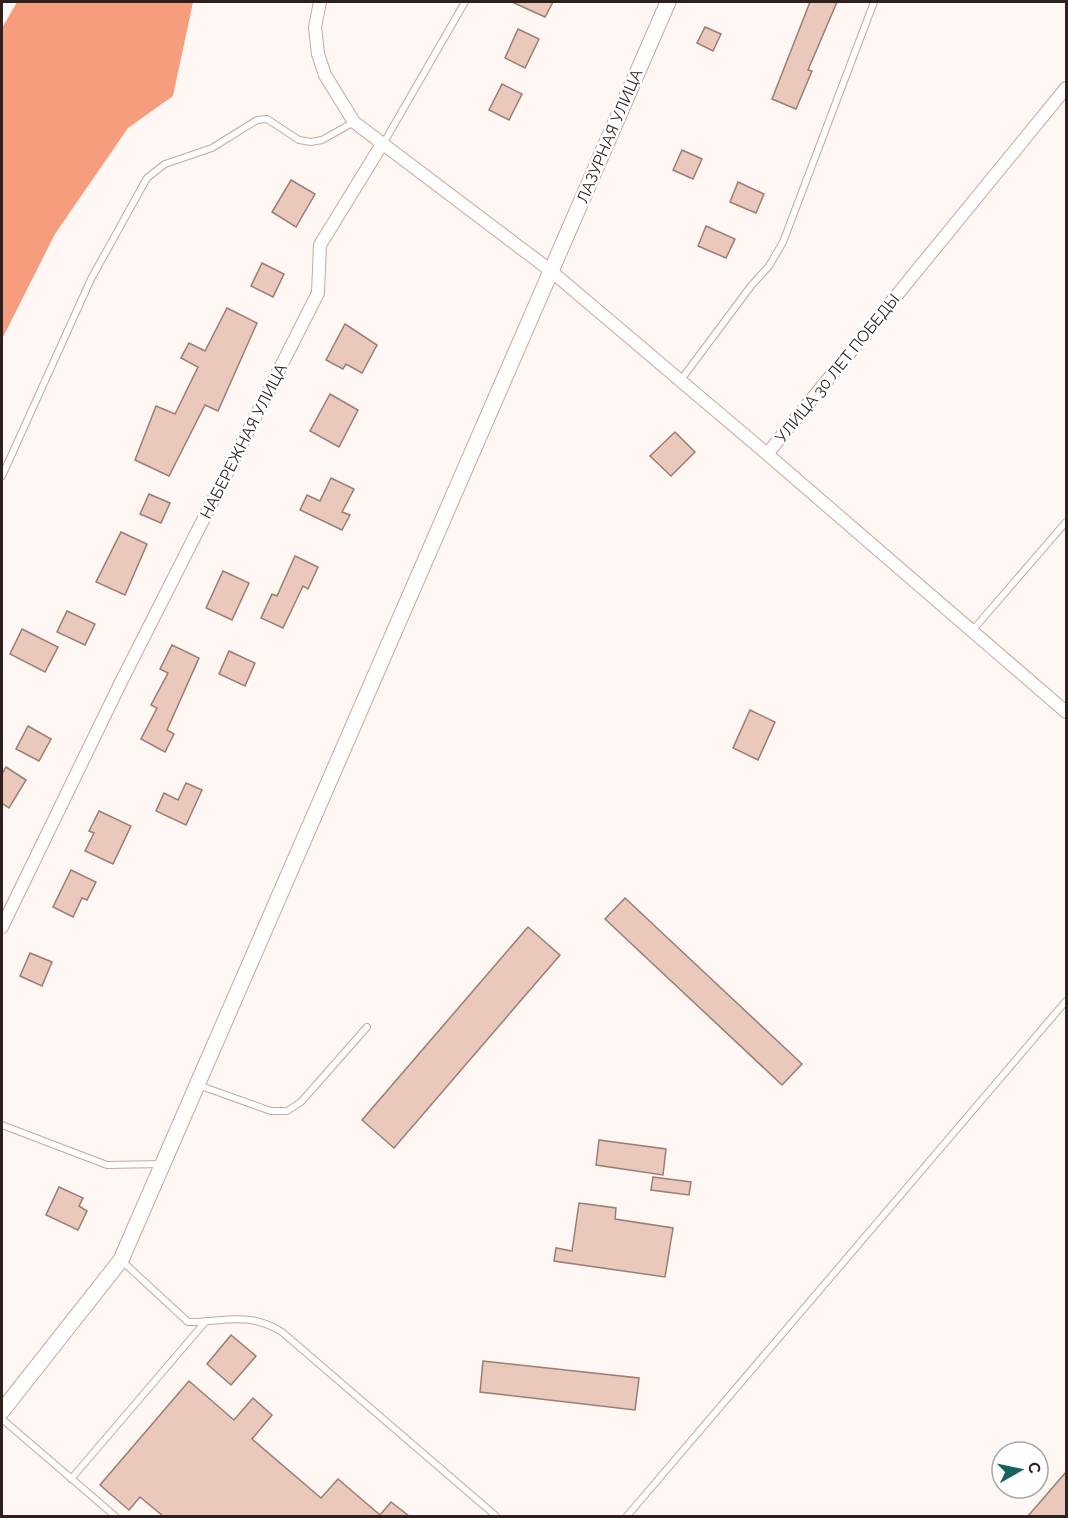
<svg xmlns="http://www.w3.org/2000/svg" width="1068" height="1518" font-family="Raleway,sans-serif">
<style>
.water{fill:#f69d7d}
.building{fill:#eac8bc;stroke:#9c7d72;stroke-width:1.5}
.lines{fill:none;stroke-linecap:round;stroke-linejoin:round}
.service-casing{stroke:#c8a79c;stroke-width:8}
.minor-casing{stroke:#c8a79c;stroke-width:14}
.tertiary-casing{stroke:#c8a79c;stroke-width:17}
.service{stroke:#fff;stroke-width:6}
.minor{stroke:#fff;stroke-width:12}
.tertiary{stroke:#fff;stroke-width:15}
.labels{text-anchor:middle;stroke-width:5;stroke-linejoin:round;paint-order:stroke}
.street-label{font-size:16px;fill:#2e211d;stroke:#fff}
</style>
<rect width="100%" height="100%" fill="#fef7f4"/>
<polygon class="water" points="17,2 193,2 173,96 128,128 55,234 2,339 2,28"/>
<g class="building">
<polygon points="512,2 553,2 545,17"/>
<polygon points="810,2 837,2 808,70 812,71 796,109 772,99"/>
<polygon points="705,27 721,34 713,51 697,43"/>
<polygon points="518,29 539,39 525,68 505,58"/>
<polygon points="502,84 522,94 509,120 489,110"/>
<polygon points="682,150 702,159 693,179 673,170"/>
<polygon points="291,180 315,194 296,227 272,212"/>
<polygon points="738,182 764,194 756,213 730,202"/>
<polygon points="706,226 735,239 726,258 698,246"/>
<polygon points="262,263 284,274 273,297 251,286"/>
<polygon points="227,308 257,323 218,411 205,405 169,476 135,460 156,406 175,414 198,367 181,358 189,343 205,351"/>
<polygon points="345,324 377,345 362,373 346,364 343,369 326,360"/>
<polygon points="330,394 358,410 339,447 310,431"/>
<polygon points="675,432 695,452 671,476 650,456"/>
<polygon points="331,478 354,489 342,512 350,515 342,530 300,510 307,495 320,501"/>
<polygon points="149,494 170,503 161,523 140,514"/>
<polygon points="121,532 147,544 125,595 96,582"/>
<polygon points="295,556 318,567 308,589 303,586 283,628 261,618 272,594 277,596"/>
<polygon points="223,571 249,583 232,620 206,608"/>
<polygon points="67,611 95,624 85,645 57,632"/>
<polygon points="22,629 58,647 45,672 10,654"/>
<polygon points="172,645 199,658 167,730 174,734 165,752 141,739 157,708 151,705 168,673 160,669"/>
<polygon points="229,651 255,663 245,686 219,674"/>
<polygon points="750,710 775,722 758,760 733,748"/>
<polygon points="28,726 51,739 39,761 16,749"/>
<polygon points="6,767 26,780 9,808 2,803 2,774"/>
<polygon points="186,783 202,790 186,825 156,811 164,793 178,800"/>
<polygon points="99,811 131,826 113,864 85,851 94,833 89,831"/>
<polygon points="71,870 96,882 87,900 82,898 73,917 53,907"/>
<polygon points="625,898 802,1064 782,1085 605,919"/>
<polygon points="528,927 560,955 394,1148 362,1120"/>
<polygon points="30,953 52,962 42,986 20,976"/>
<polygon points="599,1140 666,1149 663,1175 596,1165"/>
<polygon points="653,1177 691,1182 689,1195 651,1190"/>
<polygon points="59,1187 83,1198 79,1206 87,1211 78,1230 46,1215"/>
<polygon points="579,1203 616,1208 615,1219 673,1228 665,1277 554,1261 556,1248 572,1251"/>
<polygon points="231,1335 256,1356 231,1385 207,1364"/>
<polygon points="483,1361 639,1378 635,1410 480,1392"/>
<polygon points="189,1381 234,1420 253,1398 272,1415 252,1439 321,1498 338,1479 380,1515 391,1502 409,1516 163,1516 140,1497 129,1510 100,1485"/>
<polygon points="1066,1472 1066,1516 1028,1516"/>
</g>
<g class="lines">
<g class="service-casing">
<g id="service">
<polyline points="383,144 465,2"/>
<polyline points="680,381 751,286 769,266 783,242 874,2"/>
<polyline points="2,476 91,279 147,178 165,164 212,148 257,120 267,119 299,140 311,142 322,140 354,122"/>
<polyline points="972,631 1066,522"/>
<polyline points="198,1085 271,1111 287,1111 301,1102 367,1027"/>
<polyline points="2,1125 107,1165 162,1164"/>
<path d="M 121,1260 L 188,1322 C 225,1322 248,1311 282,1332 L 496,1516"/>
<polyline points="2,1419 115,1516"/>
<polyline points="71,1479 206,1321"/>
<polyline points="627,1516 1066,1001"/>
</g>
</g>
<g class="minor-casing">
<g id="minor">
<polyline points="320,2 315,27 318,54 325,75 354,122 551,271 767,454"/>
<polyline points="1066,88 767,454 1066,712"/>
<polyline points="2,927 120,684 318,293 320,245 382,144"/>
</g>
</g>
<g class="tertiary-casing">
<polyline id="tertiary" points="2,1411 121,1260 668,2"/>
</g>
<use href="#service" class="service"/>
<use href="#minor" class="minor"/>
<use href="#tertiary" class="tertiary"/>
</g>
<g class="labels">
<g class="street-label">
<text transform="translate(609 136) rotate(-67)" y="6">ЛАЗУРНАЯ УЛИЦА</text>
<text transform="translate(837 368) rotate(-51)" y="6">УЛИЦА 30 ЛЕТ ПОБЕДЫ</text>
<text transform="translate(243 441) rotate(-63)" y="6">НАБЕРЕЖНАЯ УЛИЦА</text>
</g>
</g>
<rect width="1068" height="1518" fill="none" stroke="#2e211d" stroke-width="6"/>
<g transform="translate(1020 1470) rotate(81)"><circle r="28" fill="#ffffff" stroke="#aba6a5" stroke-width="1.5"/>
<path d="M0-4.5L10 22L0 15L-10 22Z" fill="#156360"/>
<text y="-9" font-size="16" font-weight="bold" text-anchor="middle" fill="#2e211d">С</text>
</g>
</svg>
